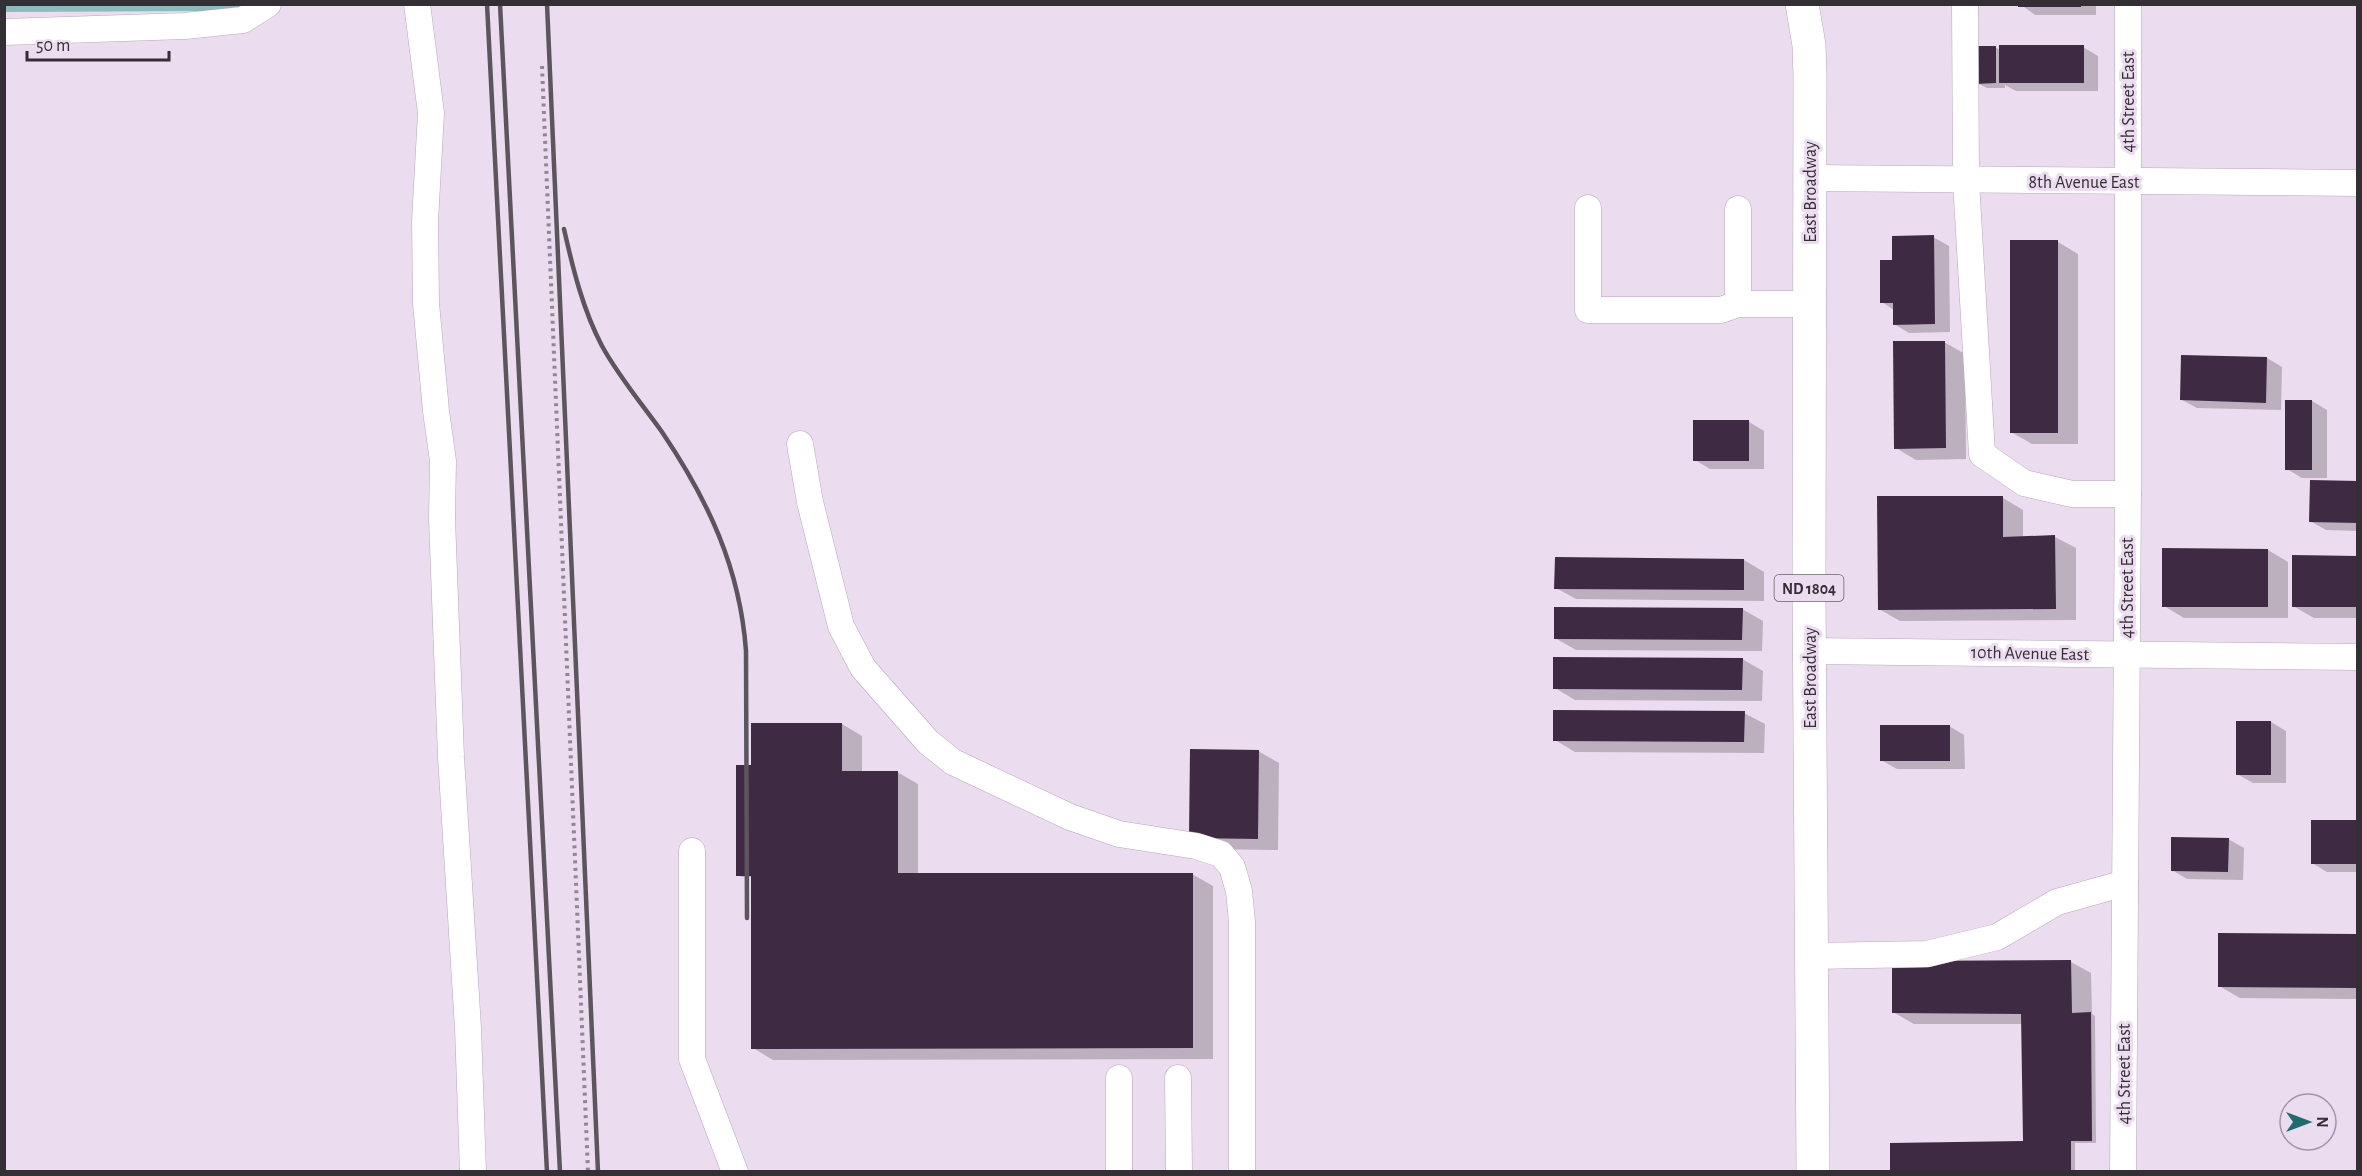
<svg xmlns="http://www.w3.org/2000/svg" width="2362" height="1176" font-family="'Alegreya Sans',sans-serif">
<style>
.water{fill:#8abbbd}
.shadow{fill:#0003}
.building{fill:#3f2a44}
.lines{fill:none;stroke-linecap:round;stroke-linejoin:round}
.minor-casing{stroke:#b6a8ba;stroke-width:27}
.major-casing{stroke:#b6a8ba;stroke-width:34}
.path{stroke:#918693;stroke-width:4;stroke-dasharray:3 4.5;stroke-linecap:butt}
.minor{stroke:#fff;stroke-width:26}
.major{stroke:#fff;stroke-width:33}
.rail{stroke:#5d555e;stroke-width:4.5}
.labels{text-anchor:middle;stroke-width:6;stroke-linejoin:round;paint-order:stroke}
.shield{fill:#ebdcef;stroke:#6b626d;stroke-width:1.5}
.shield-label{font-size:16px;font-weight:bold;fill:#342e35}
.street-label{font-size:18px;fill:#342e35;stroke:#ebdcef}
</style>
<rect width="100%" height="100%" fill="#ebdcef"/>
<polygon class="water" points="4,5 251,5 210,11 5,12"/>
<g class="shadow">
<polygon points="2020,4 2096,4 2096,15 2035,15"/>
<polygon points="1995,47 2000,50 2083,47 2098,56 2098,91 2016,91 2005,85 2005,88 1987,88 1977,83"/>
<polygon points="1933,237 1949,246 1950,332 1909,333 1894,324 1894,310 1882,302 1894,261"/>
<polygon points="2058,242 2078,254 2078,444 2032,444 2011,432"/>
<polygon points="1944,342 1965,354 1966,459 1916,460 1896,448"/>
<polygon points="2267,358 2282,367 2281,410 2197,408 2182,400"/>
<polygon points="2312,401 2327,410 2327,478 2302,478 2287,469"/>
<polygon points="1749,422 1764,431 1764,469 1710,469 1695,460"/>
<polygon points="2358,482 2358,531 2326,530 2310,521"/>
<polygon points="2003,498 2023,510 2023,538 2055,537 2076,548 2076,620 1900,621 1879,609"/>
<polygon points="2268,550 2288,562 2288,618 2184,618 2164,606"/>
<polygon points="2358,557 2358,618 2314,618 2293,606"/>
<polygon points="1744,560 1764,572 1764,601 1576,599 1556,588"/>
<polygon points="1742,609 1763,621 1762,651 1576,650 1555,638"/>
<polygon points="1742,659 1763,671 1762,701 1575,700 1555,688"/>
<polygon points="1744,713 1765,724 1764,753 1575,752 1555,740"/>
<polygon points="2271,722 2286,731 2286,783 2253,783 2237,774"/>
<polygon points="842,724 862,736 862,772 897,772 918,784 918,875 1192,874 1213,886 1213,1059 773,1060 753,1048 753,877 742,877 737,875 752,767"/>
<polygon points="1949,726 1964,735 1965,769 1897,769 1881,760"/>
<polygon points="1258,751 1279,763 1278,850 1211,849 1191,837"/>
<polygon points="2358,821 2358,872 2327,872 2312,863"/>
<polygon points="2228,839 2244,848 2243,880 2187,879 2172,870"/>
<polygon points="2358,936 2358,999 2240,998 2219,986"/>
<polygon points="2071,962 2091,973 2092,1014 2095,1016 2096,1143 2075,1143 2075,1172 1892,1172 2024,1142 2023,1024 1914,1024 1893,1012"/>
</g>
<g class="building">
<rect x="2018" y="4" width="63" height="3"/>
<rect x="1999" y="45" width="85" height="38"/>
<polygon points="1975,46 1996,46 1996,83 1975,84"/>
<polygon points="1934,235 1935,324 1893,325 1893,303 1880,303 1880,260 1892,260 1892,236"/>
<rect x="2010" y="240" width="48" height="193"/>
<polygon points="1893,341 1945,341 1946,448 1894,449"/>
<polygon points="2181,355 2267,357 2266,403 2180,400"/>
<rect x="2285" y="400" width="27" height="70"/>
<rect x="1693" y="420" width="56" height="41"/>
<polygon points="2310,480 2358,481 2358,523 2309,522"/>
<polygon points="1877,496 2003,496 2003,537 2055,535 2056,609 1878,610"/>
<polygon points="2162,548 2268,549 2268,607 2162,607"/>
<polygon points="2292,555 2358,556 2358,607 2292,607"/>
<polygon points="1555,557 1744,559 1744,590 1554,589"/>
<polygon points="1554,607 1743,608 1742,640 1554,639"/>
<polygon points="1553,657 1743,658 1742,690 1553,689"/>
<polygon points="1553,710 1745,711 1744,742 1553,741"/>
<rect x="2236" y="721" width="35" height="54"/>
<polygon points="751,723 842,723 842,771 898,771 898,873 1193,873 1193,1048 751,1049 751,876 736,876 736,765 751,765"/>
<rect x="1880" y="725" width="70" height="36"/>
<polygon points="1190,749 1259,750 1258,839 1189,838"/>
<rect x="2311" y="820" width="47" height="44"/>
<polygon points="2171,837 2229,838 2228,872 2171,871"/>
<polygon points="2218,933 2358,934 2358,988 2218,987"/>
<polygon points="2071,960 2072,1013 2091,1012 2092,1141 2071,1141 2071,1172 1890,1172 1890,1143 2023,1141 2021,1014 1892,1013 1892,961"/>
</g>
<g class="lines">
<g class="minor-casing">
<g id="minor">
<polyline points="417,4 431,113 425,221 426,303 436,411 443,461 442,519 451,757 468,1028 473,1172"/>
<polyline points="1965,4 1966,181 1982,454 2024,483 2072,494 2128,494"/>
<polyline points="4,32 185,26 243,20 268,4"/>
<polyline points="1810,178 2358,183"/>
<polyline points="1588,208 1588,310 1721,310 1738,304 1810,304"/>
<polyline points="1738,209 1738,304"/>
<polyline points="800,444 810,502 841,626 863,668 928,742 953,762 1070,817 1119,834 1196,846 1221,854 1232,867 1239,891 1242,922 1242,1172"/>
<polyline points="1810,651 2358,657"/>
<polyline points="692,851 692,1059 735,1172"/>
<polyline points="1811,956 1927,954 1997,937 2057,902 2125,883"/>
<polyline points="1119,1078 1119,1172"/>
<polyline points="1178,1078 1179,1172"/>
<polyline points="2123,1172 2128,494 2128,4"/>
</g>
</g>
<g class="major-casing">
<polyline id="major" points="1802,4 1809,45 1810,76 1809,591 1813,1172"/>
</g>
<polyline class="path" points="542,66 588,1172"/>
<use href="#minor" class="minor"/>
<use href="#major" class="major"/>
<g class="rail">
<polyline points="487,4 547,1172"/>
<polyline points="500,4 560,1172"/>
<polyline points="547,4 598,1172"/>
<path d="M 564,229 C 573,269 583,310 602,346 C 619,377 642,404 662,432 C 708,500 740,568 746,651 L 747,918"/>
</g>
</g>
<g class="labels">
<rect class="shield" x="1774.5" y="575" width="69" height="26" rx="4.5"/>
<g class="shield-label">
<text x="1809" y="594">ND 1804</text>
</g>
<g class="street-label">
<text transform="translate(2128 102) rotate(-90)" y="6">4th Street East</text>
<text x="2084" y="188">8th Avenue East</text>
<text transform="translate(1810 192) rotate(-90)" y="6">East Broadway</text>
<text transform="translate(2127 588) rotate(-90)" y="6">4th Street East</text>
<text transform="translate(2030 653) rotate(1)" y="6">10th Avenue East</text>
<text transform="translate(1810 678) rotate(-90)" y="6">East Broadway</text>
<text transform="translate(2124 1074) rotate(-90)" y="6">4th Street East</text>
</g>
</g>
<rect width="2362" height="1176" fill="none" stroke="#342e35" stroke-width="12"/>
<g transform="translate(2308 1122) rotate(90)"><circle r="28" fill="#ebdcef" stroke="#a296a5" stroke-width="1.5"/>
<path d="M0-4.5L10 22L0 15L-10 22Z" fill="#1f6c6f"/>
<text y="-9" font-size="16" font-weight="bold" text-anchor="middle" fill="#342e35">N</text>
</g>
<path d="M27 51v9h142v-9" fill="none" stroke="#342e35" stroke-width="3"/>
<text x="36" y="51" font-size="18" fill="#342e35" stroke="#ebdcef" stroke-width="4.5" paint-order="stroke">50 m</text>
</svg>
